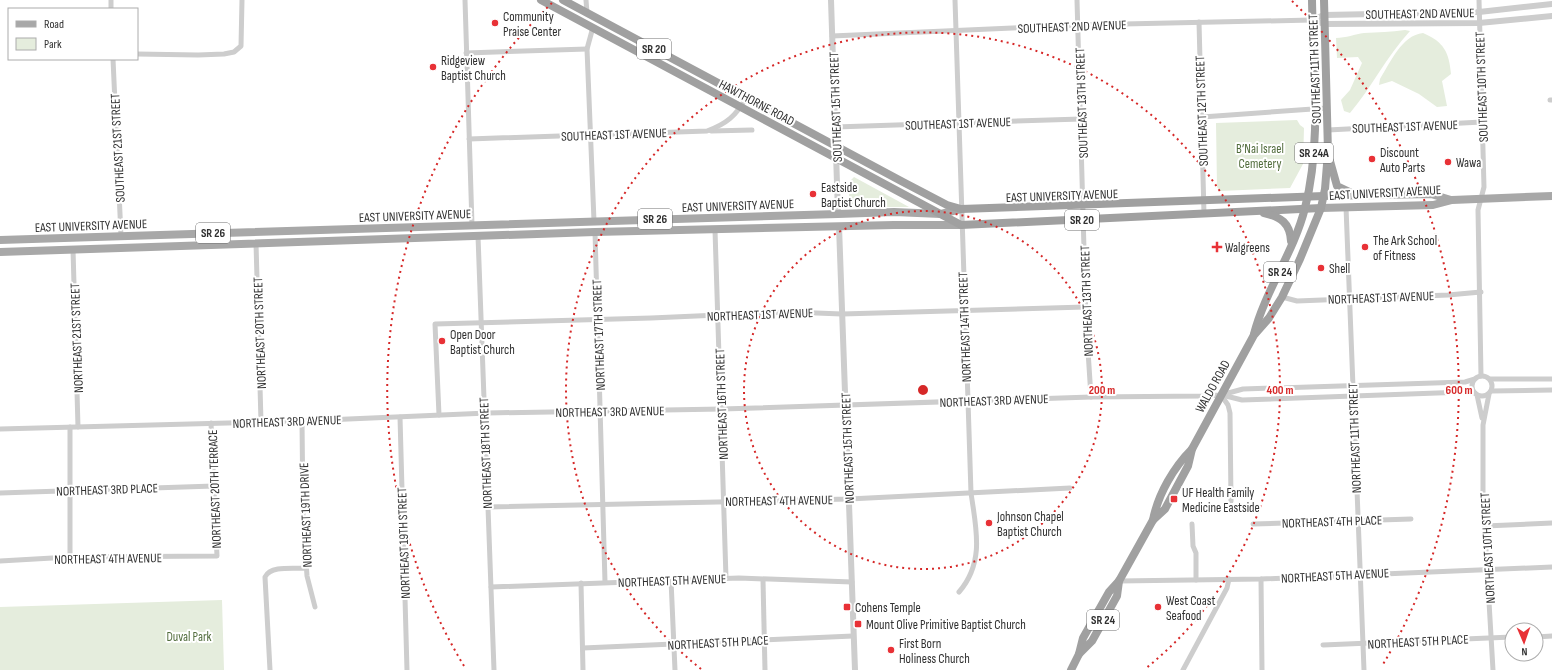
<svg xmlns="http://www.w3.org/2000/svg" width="1552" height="670" font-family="'Sofia Sans Condensed',sans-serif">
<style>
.green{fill:#e5eddd}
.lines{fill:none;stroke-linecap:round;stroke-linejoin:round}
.minor{stroke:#cdcdcd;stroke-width:5}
.tertiary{stroke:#cdcdcd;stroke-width:6}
.primary{stroke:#a8a8a8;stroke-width:8}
.trunk{stroke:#a0a0a0;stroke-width:8}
.ring{fill:none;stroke:#d62828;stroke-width:2;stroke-dasharray:2 4}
.poi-dot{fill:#e83136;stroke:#fff;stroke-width:1.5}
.labels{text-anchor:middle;stroke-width:4;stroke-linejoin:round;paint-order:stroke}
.shield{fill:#fff;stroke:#6e6e6e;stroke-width:1}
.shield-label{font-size:12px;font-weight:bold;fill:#303030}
.street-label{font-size:13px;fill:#303030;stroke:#fff}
.poi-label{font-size:13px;fill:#303030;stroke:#fff;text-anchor:start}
.park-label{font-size:13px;fill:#516c3c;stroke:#fff}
.centre{fill:#d62828;stroke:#fff;stroke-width:2}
.ring-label{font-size:12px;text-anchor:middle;font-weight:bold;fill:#d62828;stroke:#fff;stroke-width:4;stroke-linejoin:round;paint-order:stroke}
</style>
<rect width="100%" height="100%" fill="#fff"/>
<g class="green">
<path d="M 1405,30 L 1410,31 C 1386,57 1372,87 1350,113 L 1344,111 L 1341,100 L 1350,90 L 1362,63 L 1358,57 L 1337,58 L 1336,38 C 1346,38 1355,34 1364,33 C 1378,32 1391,32 1405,30 Z"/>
<path d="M 1423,33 C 1444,42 1449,52 1451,74 L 1442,81 L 1447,106 L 1437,107 L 1419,94 L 1392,81 L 1379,85 L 1380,79 C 1390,63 1402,35 1423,33 Z"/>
<polygon points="1297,120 1300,125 1304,128 1303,164 1290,188 1220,191 1217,187 1216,123"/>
<polygon points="854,177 909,207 854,207 849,201 849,182"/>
<polygon points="222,600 224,670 0,670 0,607"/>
</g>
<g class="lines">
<g class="minor">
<polyline points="111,0 111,9"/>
<polyline points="465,0 472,225"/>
<polyline points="586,0 587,13"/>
<path d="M 955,0 L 971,493 C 976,528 985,562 959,592"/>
<polyline points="1077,0 1086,320 1091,397"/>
<polyline points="1479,0 1484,187 1478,210 1481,376"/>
<polyline points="1199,22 1204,214"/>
<polyline points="593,27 587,49 594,221"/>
<polyline points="832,36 1078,25 1312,20"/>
<polyline points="466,53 587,49"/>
<polyline points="137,54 198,55 224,54 234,52 241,46 242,0"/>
<polyline points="113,59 121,236"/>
<polyline points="1550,100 1552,100"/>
<polyline points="1202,117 1327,108"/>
<polyline points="835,127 1081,119"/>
<polyline points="1328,130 1482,122"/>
<polyline points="711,131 752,130"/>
<path d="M 469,139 L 707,131 C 726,124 736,116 746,98"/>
<polyline points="1346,207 1364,670"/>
<polyline points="715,230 726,578"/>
<polyline points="595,232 605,582"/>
<polyline points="478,236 494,670"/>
<polyline points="256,243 261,422"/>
<polyline points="73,249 78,427"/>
<polyline points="1282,297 1297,301 1448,295 1481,292"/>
<circle cx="1482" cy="386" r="10"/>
<polyline points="1490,379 1552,379"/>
<polyline points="1491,391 1552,390"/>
<polyline points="1489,394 1483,425 1483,499 1493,670"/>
<polyline points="1221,395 1228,405 1230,413 1231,501"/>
<polyline points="1222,395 1242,400 1465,392 1475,393"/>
<polyline points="1477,395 1482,418"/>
<polyline points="439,415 435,324 651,318 790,312 842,314 1085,307"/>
<polyline points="400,417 407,670"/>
<polyline points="302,421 303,516 307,576 315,607"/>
<polyline points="0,429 302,421 488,413 722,409 1091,397 1203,396 1221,395 1243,389 1465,382 1475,379"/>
<polyline points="0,493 214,486"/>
<polyline points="487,507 849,499 1070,488"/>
<polyline points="1192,524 1193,546 1196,553 1196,580"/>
<polyline points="1253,524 1411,519"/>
<polyline points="1485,526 1552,523"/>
<polyline points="70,557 70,427"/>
<polyline points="0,561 70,557 217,556 211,423"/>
<polyline points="1261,579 1262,670"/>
<polyline points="671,580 675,670"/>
<polyline points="763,580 765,670"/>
<polyline points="1119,581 1261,579 1552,567"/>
<polyline points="581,583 583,670"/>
<polyline points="491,587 739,578 852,582"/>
<polyline points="1536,637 1552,636"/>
<polyline points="1323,645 1512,637"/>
<polyline points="583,648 853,636"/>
<path d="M 270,670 L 265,577 C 271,565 294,569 306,568"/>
<polyline points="1183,670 1227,588 1229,579"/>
</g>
<g class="tertiary">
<polyline points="831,0 838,214"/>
<polyline points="1312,20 1324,15 1479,12 1552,4"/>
<polyline points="1312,20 1324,24 1479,23 1552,16"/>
<polyline points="839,226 855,670"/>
</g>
<g class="primary">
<polyline points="1324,196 1431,194 1451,200"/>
<polyline points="1321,208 1433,205 1452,200 1552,196"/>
<polyline points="0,240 838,214 894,212 941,214 961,209"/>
<polyline points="0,252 595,232 894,225 961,225"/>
</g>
<g class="trunk">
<polyline points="541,0 961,225 1321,208"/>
<polyline points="563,0 903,182 947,205 961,209 1324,196"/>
<polyline points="1330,161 1337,186 1356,195"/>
<path d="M 1264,213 C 1281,217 1290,223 1291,241"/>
<path d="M 1254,334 C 1265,291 1294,252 1305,208 C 1322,141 1313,69 1312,0"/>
<path d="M 1153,520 C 1158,494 1174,467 1192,449"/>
<polyline points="1079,654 1083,638 1109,592 1119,581 1153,520 1165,509 1188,466 1192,449 1254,335 1269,318 1282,297 1300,259 1321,208 1325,189 1328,152 1324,0"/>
<polyline points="1071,670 1079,654 1092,641 1117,596 1119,581"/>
</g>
</g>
<g class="ring">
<circle cx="923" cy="390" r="179"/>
<path d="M701 669A357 357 0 1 1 1145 669"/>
<path d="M464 666A536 536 0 0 1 554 1M1292 1A536 536 0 0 1 1382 666"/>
</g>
<g class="poi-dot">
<circle cx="495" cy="23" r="4"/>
<circle cx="433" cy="67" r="4"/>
<circle cx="1372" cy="159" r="4"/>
<circle cx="1448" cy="162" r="4"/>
<circle cx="813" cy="194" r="4"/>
<path d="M1215 241h4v4h4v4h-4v4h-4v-4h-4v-4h4z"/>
<circle cx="1365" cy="247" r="4"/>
<circle cx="1321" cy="268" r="4"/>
<circle cx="442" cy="341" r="4"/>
<rect x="1170" y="495" width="8" height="8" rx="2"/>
<circle cx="989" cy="523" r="4"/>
<rect x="843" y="603" width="8" height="8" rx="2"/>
<circle cx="1158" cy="607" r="4"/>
<rect x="854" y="620" width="8" height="8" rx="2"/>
<circle cx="891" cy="650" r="4"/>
</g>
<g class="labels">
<g class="shield">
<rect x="637" y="39" width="34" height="20" rx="3"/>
<rect x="1295" y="143" width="38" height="20" rx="3"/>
<rect x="638" y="209" width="34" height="20" rx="3"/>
<rect x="1065" y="210" width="34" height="20" rx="3"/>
<rect x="196" y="223" width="34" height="20" rx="3"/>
<rect x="1264" y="262" width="32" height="20" rx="3"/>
<rect x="1087" y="610" width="32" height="20" rx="3"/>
</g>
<g class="shield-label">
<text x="654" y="53">SR 20</text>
<text x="1314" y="157">SR 24A</text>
<text x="655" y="223">SR 26</text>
<text x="1082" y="224">SR 20</text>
<text x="213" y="237">SR 26</text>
<text x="1280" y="276">SR 24</text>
<text x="1103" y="624">SR 24</text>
</g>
<g class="street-label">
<text transform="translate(1420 13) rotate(-1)" y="5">SOUTHEAST 2ND AVENUE</text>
<text transform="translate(1072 26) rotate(-2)" y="5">SOUTHEAST 2ND AVENUE</text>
<text transform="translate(1314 69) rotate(-92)" y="5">SOUTHEAST 11TH STREET</text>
<text transform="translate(1481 87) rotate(-92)" y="5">SOUTHEAST 10TH STREET</text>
<text transform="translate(757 102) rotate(28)" y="5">HAWTHORNE ROAD</text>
<text transform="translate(1081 103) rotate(-92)" y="5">SOUTHEAST 13TH STREET</text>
<text transform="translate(835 107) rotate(-92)" y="5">SOUTHEAST 15TH STREET</text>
<text transform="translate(1201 111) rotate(-92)" y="5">SOUTHEAST 12TH STREET</text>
<text transform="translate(958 123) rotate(-2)" y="5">SOUTHEAST 1ST AVENUE</text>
<text transform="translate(1405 126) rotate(-2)" y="5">SOUTHEAST 1ST AVENUE</text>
<text transform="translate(614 134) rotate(-2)" y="5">SOUTHEAST 1ST AVENUE</text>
<text transform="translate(117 148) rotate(-93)" y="5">SOUTHEAST 21ST STREET</text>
<text transform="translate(1385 192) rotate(-3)" y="5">EAST UNIVERSITY AVENUE</text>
<text transform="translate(1062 195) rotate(-2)" y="5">EAST UNIVERSITY AVENUE</text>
<text transform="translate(738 205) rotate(-2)" y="5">EAST UNIVERSITY AVENUE</text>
<text transform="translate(415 215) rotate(-2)" y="5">EAST UNIVERSITY AVENUE</text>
<text transform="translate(91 225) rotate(-2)" y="5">EAST UNIVERSITY AVENUE</text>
<text transform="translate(1381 297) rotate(-2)" y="5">NORTHEAST 1ST AVENUE</text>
<text transform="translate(1086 301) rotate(-92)" y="5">NORTHEAST 13TH STREET</text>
<text transform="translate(760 314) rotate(-2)" y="5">NORTHEAST 1ST AVENUE</text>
<text transform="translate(964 327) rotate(-92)" y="5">NORTHEAST 14TH STREET</text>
<text transform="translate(259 333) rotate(-92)" y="5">NORTHEAST 20TH STREET</text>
<text transform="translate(598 335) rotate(-92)" y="5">NORTHEAST 17TH STREET</text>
<text transform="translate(76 338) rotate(-92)" y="5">NORTHEAST 21ST STREET</text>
<text transform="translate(1212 386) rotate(-61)" y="5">WALDO ROAD</text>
<text transform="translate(994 400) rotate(-2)" y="5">NORTHEAST 3RD AVENUE</text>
<text transform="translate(721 404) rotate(-92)" y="5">NORTHEAST 16TH STREET</text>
<text transform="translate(610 411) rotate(-1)" y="5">NORTHEAST 3RD AVENUE</text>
<text transform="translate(287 421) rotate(-2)" y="5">NORTHEAST 3RD AVENUE</text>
<text transform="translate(1354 438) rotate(-92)" y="5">NORTHEAST 11TH STREET</text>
<text transform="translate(847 448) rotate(-92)" y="5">NORTHEAST 15TH STREET</text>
<text transform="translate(485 453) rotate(-92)" y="5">NORTHEAST 18TH STREET</text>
<text transform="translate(107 489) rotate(-2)" y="5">NORTHEAST 3RD PLACE</text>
<text transform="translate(214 489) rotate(-92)" y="5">NORTHEAST 20TH TERRACE</text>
<text transform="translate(779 500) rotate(-1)" y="5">NORTHEAST 4TH AVENUE</text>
<text transform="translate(305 515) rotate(-92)" y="5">NORTHEAST 19TH DRIVE</text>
<text transform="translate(1332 521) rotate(-2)" y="5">NORTHEAST 4TH PLACE</text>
<text transform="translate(403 543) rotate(-92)" y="5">NORTHEAST 19TH STREET</text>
<text transform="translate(1487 548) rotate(-93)" y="5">NORTHEAST 10TH STREET</text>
<text transform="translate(108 558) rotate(-1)" y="5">NORTHEAST 4TH AVENUE</text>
<text transform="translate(1335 575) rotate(-3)" y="5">NORTHEAST 5TH AVENUE</text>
<text transform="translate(672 580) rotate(-2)" y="5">NORTHEAST 5TH AVENUE</text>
<text transform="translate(1418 641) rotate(-3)" y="5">NORTHEAST 5TH PLACE</text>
<text transform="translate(718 642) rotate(-3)" y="5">NORTHEAST 5TH PLACE</text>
</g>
<g class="poi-label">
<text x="503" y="21">Community<tspan x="503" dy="15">Praise Center</tspan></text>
<text x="441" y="65">Ridgeview<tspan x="441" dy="15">Baptist Church</tspan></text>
<text x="1380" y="157">Discount<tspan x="1380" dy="15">Auto Parts</tspan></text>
<text x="1456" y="167">Wawa</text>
<text x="821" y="192">Eastside<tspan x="821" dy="15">Baptist Church</tspan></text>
<text x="1373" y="245">The Ark School<tspan x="1373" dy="15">of Fitness</tspan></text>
<text x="1225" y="252">Walgreens</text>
<text x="1329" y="273">Shell</text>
<text x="450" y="339">Open Door<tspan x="450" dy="15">Baptist Church</tspan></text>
<text x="1182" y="497">UF Health Family<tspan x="1182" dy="15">Medicine Eastside</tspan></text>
<text x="997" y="521">Johnson Chapel<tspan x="997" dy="15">Baptist Church</tspan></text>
<text x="1166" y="605">West Coast<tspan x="1166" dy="15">Seafood</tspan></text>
<text x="855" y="612">Cohens Temple</text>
<text x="866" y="629">Mount Olive Primitive Baptist Church</text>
<text x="899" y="648">First Born<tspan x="899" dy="15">Holiness Church</tspan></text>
</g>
<g class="park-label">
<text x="1260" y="153">B’Nai Israel<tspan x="1260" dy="15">Cemetery</tspan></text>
<text x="189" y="641">Duval Park</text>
</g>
</g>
<circle cx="923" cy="390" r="6" class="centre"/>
<g class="ring-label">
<text x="1102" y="394">200 m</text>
<text x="1280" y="394">400 m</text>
<text x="1459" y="394">600 m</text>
</g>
<rect x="8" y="8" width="130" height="52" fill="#ffffff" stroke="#acacac"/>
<rect x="16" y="21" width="20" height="6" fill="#a8a8a8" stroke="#acacac"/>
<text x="44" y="28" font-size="12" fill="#303030">Road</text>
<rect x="16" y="38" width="20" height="12" fill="#e5eddd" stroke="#acacac"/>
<text x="44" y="48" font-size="12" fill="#303030">Park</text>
<g transform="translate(1524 642) rotate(178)"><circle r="19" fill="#ffffff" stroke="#acacac"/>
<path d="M0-3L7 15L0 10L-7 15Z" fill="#e83136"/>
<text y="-6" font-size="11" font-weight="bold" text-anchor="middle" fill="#303030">N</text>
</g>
</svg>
